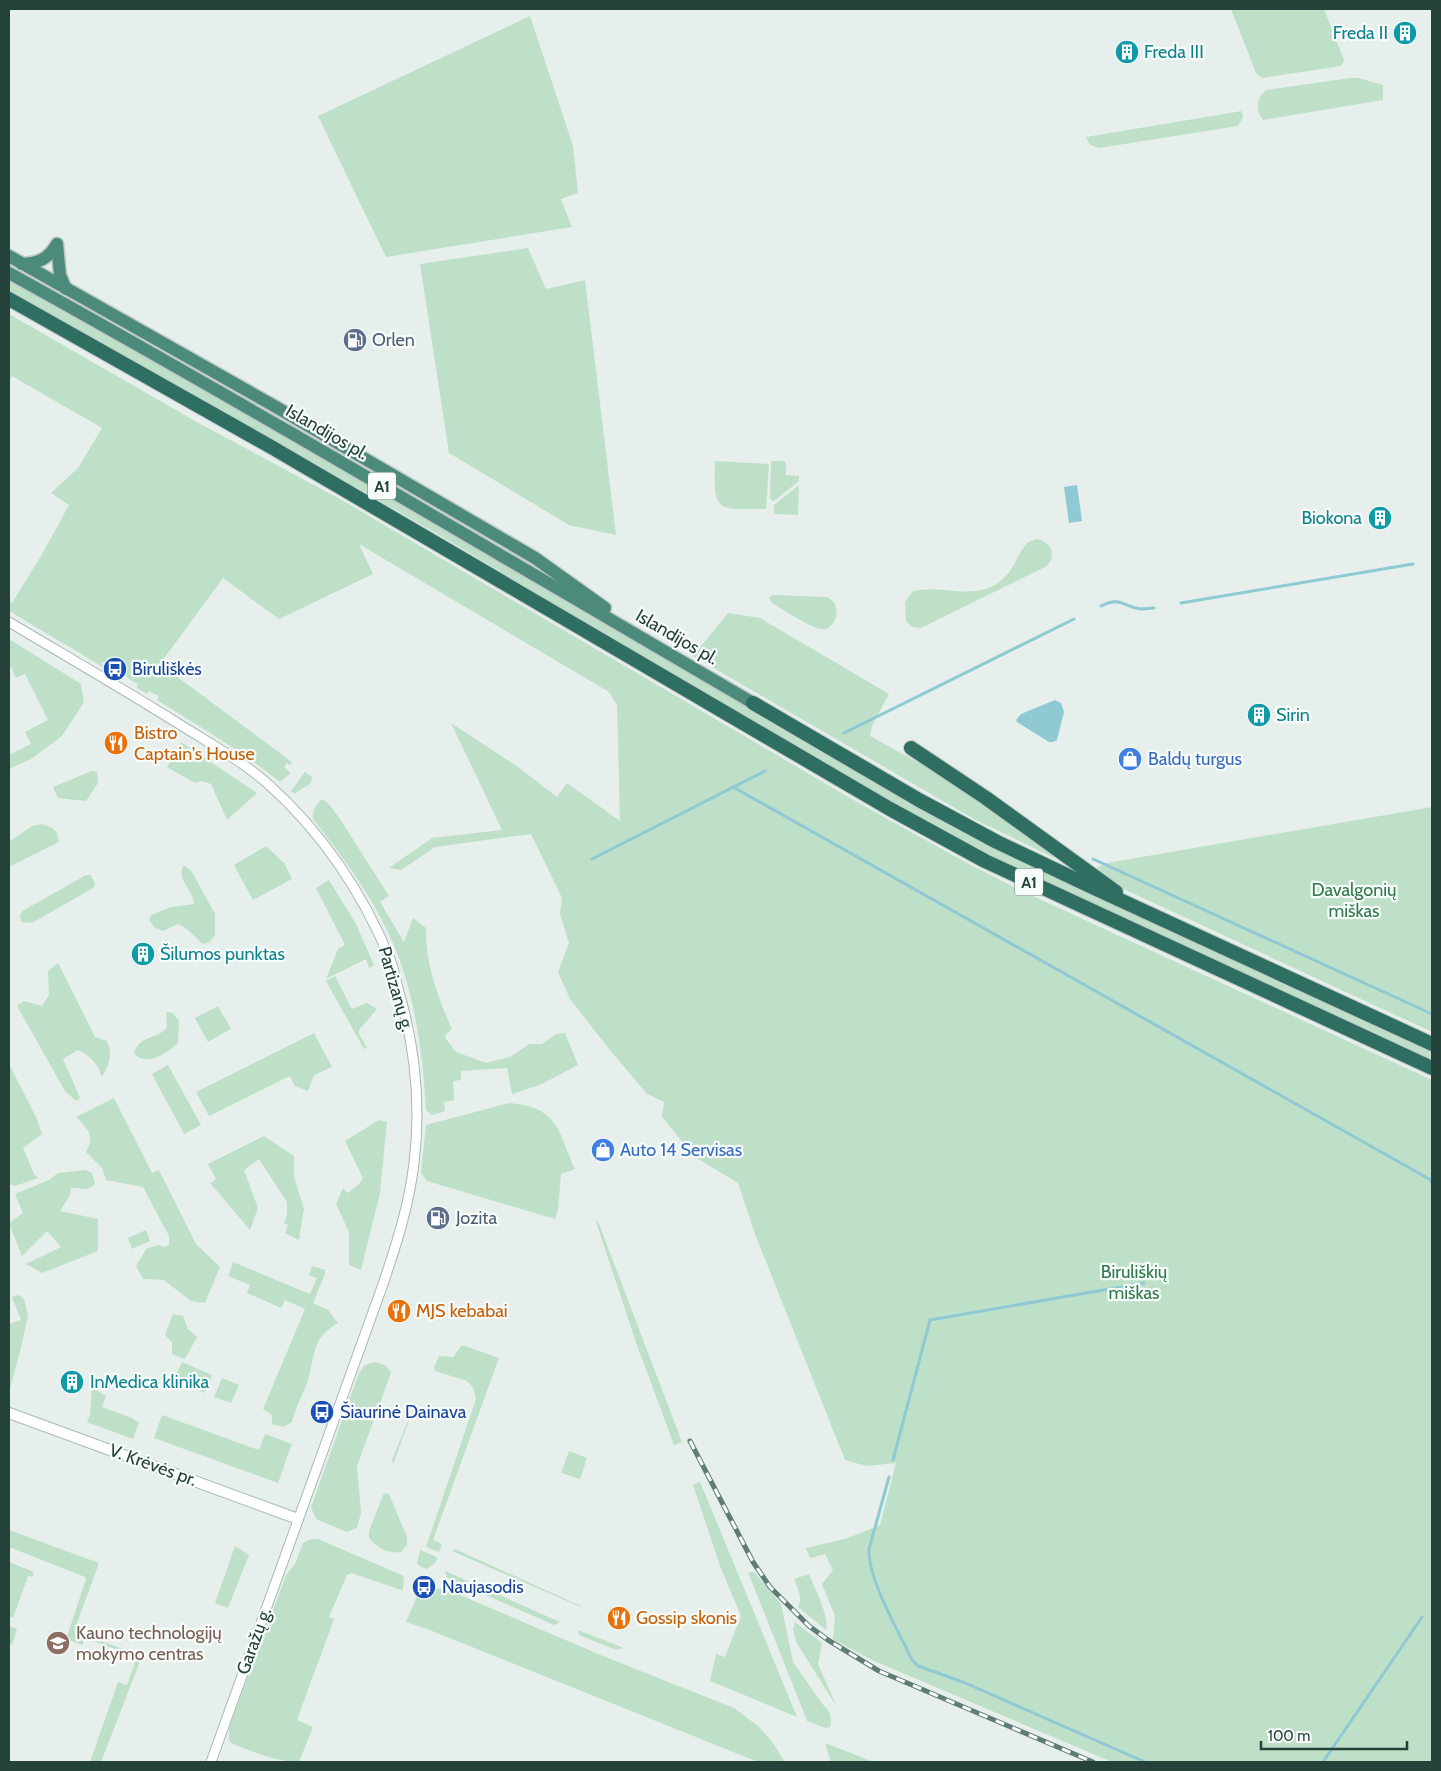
<svg xmlns="http://www.w3.org/2000/svg" width="1441" height="1771" font-family="Cabin,sans-serif">
<style>
.green{fill:#bfe0c8}
.water{fill:#8ec9d4}
.lines{fill:none;stroke-linecap:round;stroke-linejoin:round}
.stream{stroke:#8ec9d4;stroke-width:3}
.tertiary-casing{stroke:#a8b8b2;stroke-width:11}
.secondary-casing{stroke:#a4bbb3;stroke-width:12}
.trunk-casing{stroke:#c2cac8;stroke-width:15}
.motorway-casing{stroke:#c2cac8;stroke-width:16}
.tertiary{stroke:#fff;stroke-width:9}
.secondary{stroke:#fff;stroke-width:10}
.trunk{stroke:#4c8a7c;stroke-width:12}
.motorway{stroke:#2f6f62;stroke-width:14}
.rail-casing{stroke:#5f7d75;stroke-width:5}
.rail{stroke:#f7fbf9;stroke-width:3;stroke-dasharray:9;stroke-linecap:butt}
.labels{text-anchor:middle;stroke-width:4.5;stroke-linejoin:round;paint-order:stroke}
.shield{fill:#f7fbf9;stroke:#637a73;stroke-width:1}
.shield-label{font-size:16px;font-weight:bold;fill:#24423a}
.culture-label{font-size:18px;fill:#0d838f;stroke:#f7fbf9;text-anchor:start}
.service-label{font-size:18px;fill:#4e5e75;stroke:#f7fbf9;text-anchor:start}
.street-label{font-size:18px;fill:#24423a;stroke:#f7fbf9}
.transit-label{font-size:18px;fill:#164399;stroke:#f7fbf9;text-anchor:start}
.food-label{font-size:18px;fill:#c56008;stroke:#f7fbf9;text-anchor:start}
.shop-label{font-size:18px;fill:#366cbe;stroke:#f7fbf9;text-anchor:start}
.park-label{font-size:18px;fill:#2d7a4b;stroke:#f7fbf9}
.education-label{font-size:18px;fill:#785e54;stroke:#f7fbf9;text-anchor:start}
</style>
<rect width="100%" height="100%" fill="#e6efeb"/>
<g class="green">
<polygon points="1231,9 1324,9 1344,60 1341,66 1262,78 1256,73"/>
<polygon points="530,16 573,146 578,193 561,199 572,227 386,257 318,116"/>
<path d="M 1350,78 L 1359,78 L 1383,85 L 1383,100 L 1263,120 C 1255,110 1256,99 1266,90 Z"/>
<polygon points="1242,111 1243,117 1238,126 1099,148 1090,145 1086,137"/>
<polygon points="528,248 546,289 585,280 616,535 569,525 449,453 420,264"/>
<polygon points="9,280 162,366 367,484 595,619 959,830 1031,866 1125,908 1432,1051 1432,1062 1047,884 967,844 874,792 572,615 441,536 211,404 9,294"/>
<path d="M 9,314 L 195,421 L 340,499 L 857,802 L 967,863 L 1022,891 L 1432,1080 L 1432,1762 L 1112,1762 L 874,1661 L 834,1640 L 833,1638 L 835,1616 L 822,1584 L 833,1570 L 825,1554 L 810,1558 L 806,1548 L 848,1538 L 880,1525 L 896,1463 L 866,1466 L 845,1460 L 755,1234 L 738,1183 L 695,1157 L 662,1117 L 664,1102 L 647,1094 L 609,1049 L 570,999 L 558,972 L 569,943 L 560,914 L 562,898 L 531,834 L 435,847 L 401,870 L 389,868 L 432,838 L 502,830 L 451,723 L 518,767 L 557,797 L 567,783 L 620,821 L 617,705 L 609,692 L 359,544 L 373,574 L 279,619 L 223,578 L 160,664 L 292,762 L 290,765 L 287,763 L 284,767 L 291,773 L 280,782 C 241,751 199,726 157,700 L 159,696 L 149,691 L 147,694 L 137,688 L 138,684 C 135,682 129,680 127,677 C 115,666 121,665 102,662 L 101,664 L 109,669 L 108,670 L 9,611 L 9,601 L 12,603 L 41,556 L 69,505 L 51,493 L 78,468 L 102,428 L 12,376 L 9,381 Z"/>
<path d="M 715,461 L 769,464 L 766,509 C 717,509 713,514 715,461 Z"/>
<polygon points="773,461 784,461 786,463 786,475 799,476 799,481 774,501 772,501 770,498 771,462"/>
<polygon points="799,485 798,515 774,514 774,505"/>
<path d="M 1037,539 C 1052,543 1058,557 1045,567 L 921,628 L 912,627 L 906,621 L 905,602 L 912,592 C 941,582 977,605 1005,577 C 1015,567 1018,552 1028,542 Z"/>
<path d="M 773,595 L 827,597 L 834,602 C 837,608 838,615 834,621 C 832,626 827,630 822,629 C 812,629 782,609 772,603 L 769,598 Z"/>
<polygon points="728,613 760,618 889,694 872,726 870,736 917,762 936,768 1071,866 974,819 693,656"/>
<polygon points="9,639 81,684 84,702 62,736 31,759 9,769 9,755 31,744 25,732 48,720 25,674 16,678 9,663"/>
<polygon points="181,742 257,793 227,820 211,784 202,781 195,783 167,767"/>
<polygon points="92,771 97,772 98,783 86,801 58,798 53,787"/>
<polygon points="305,772 312,777 311,783 294,794 291,791"/>
<path d="M 322,799 L 329,804 L 340,819 L 389,896 L 380,902 L 404,942 L 413,918 L 426,928 C 425,963 438,998 452,1029 L 445,1035 L 446,1039 L 456,1052 L 486,1063 L 510,1057 L 529,1044 L 542,1044 L 556,1034 L 565,1033 L 578,1065 L 542,1084 L 512,1094 L 507,1068 L 461,1071 L 461,1080 L 453,1081 L 454,1100 L 444,1102 L 445,1111 L 432,1115 L 426,1110 C 423,1059 417,1009 400,961 C 381,908 347,862 313,819 C 312,810 316,805 322,799 Z"/>
<polygon points="1432,807 1432,1032 1117,886 1092,870 1107,863"/>
<path d="M 42,824 C 53,828 58,830 59,842 L 9,867 L 9,842 L 32,826 Z"/>
<polygon points="266,846 284,863 292,879 253,900 234,865"/>
<path d="M 184,865 L 192,872 L 215,914 L 215,935 L 210,942 L 203,944 C 194,937 188,927 178,924 L 163,931 L 155,928 L 149,920 L 151,915 L 171,907 L 194,904 C 194,890 175,879 184,865 Z"/>
<polygon points="85,875 91,875 95,884 93,888 32,923 21,922 20,916 22,911 81,878"/>
<polygon points="329,880 356,924 374,965 369,968 366,959 326,979 338,949 345,945 316,888"/>
<path d="M 58,963 L 95,1037 L 107,1041 C 113,1054 109,1065 102,1077 C 97,1063 91,1056 78,1050 L 63,1059 L 80,1098 L 76,1101 L 65,1091 L 17,1006 L 24,1001 L 42,1006 L 49,995 L 48,971 Z"/>
<polygon points="335,976 352,1009 367,1003 377,1009 359,1030 359,1034 367,1048 364,1049 326,981"/>
<polygon points="218,1006 231,1029 208,1042 195,1018"/>
<path d="M 166,1012 L 173,1013 L 179,1021 L 178,1043 C 167,1053 146,1068 134,1053 C 140,1034 158,1040 167,1027 Z"/>
<polygon points="314,1033 332,1067 314,1075 308,1091 295,1086 290,1076 209,1116 196,1092"/>
<polygon points="9,1064 37,1119 42,1134 23,1148 34,1174 38,1178 15,1186 9,1184"/>
<polygon points="168,1065 201,1125 184,1134 152,1074"/>
<path d="M 114,1098 L 152,1173 L 159,1170 L 196,1244 L 220,1267 L 205,1303 L 191,1301 L 164,1280 L 143,1279 L 136,1266 L 147,1248 L 158,1245 L 165,1247 L 169,1245 L 169,1236 L 143,1187 L 106,1180 L 102,1168 L 86,1152 C 95,1135 88,1129 76,1117 Z"/>
<path d="M 509,1103 C 558,1107 558,1130 575,1169 L 561,1174 L 558,1209 L 555,1219 L 427,1181 L 421,1173 L 426,1125 Z"/>
<polygon points="379,1120 387,1122 380,1193 361,1270 349,1265 349,1232 336,1204 343,1188 348,1193 359,1184 363,1178 345,1141"/>
<polygon points="264,1136 294,1156 294,1177 304,1209 299,1240 285,1233 288,1225 284,1223 287,1215 287,1202 259,1159 244,1170 258,1208 250,1230 210,1183 216,1179 208,1164"/>
<path d="M 85,1170 L 92,1173 L 95,1183 C 89,1193 81,1187 71,1188 L 70,1195 L 60,1211 L 98,1219 L 98,1251 L 42,1273 L 26,1264 L 61,1247 L 47,1231 L 22,1256 L 9,1223 L 23,1213 L 15,1194 L 49,1180 L 58,1173 Z"/>
<polygon points="595,1219 599,1224 682,1442 674,1445 637,1345"/>
<polygon points="146,1230 150,1241 132,1249 128,1238"/>
<path d="M 233,1262 L 310,1294 L 317,1278 L 309,1275 L 312,1266 L 325,1270 L 325,1274 L 313,1303 L 328,1310 L 338,1323 C 309,1339 316,1359 306,1386 C 301,1398 295,1409 292,1422 L 283,1427 L 272,1424 L 272,1415 L 263,1409 L 305,1309 L 285,1300 L 281,1308 L 247,1293 L 250,1285 L 228,1276 Z"/>
<polygon points="19,1295 24,1299 28,1315 21,1348 9,1392 9,1324 21,1320 12,1297"/>
<polygon points="173,1314 183,1316 188,1329 197,1337 185,1359 172,1354 172,1342 165,1335"/>
<polygon points="462,1345 499,1358 433,1540 442,1544 439,1552 426,1547 476,1399 473,1387 467,1381 435,1371 434,1367 439,1356 453,1357"/>
<polygon points="182,1362 212,1375 204,1393 174,1379"/>
<path d="M 375,1362 C 383,1364 387,1365 391,1373 L 357,1466 L 361,1513 L 357,1528 L 347,1532 L 318,1520 L 315,1517 L 311,1507 L 359,1373 L 365,1365 Z"/>
<polygon points="222,1378 239,1385 231,1403 214,1397"/>
<polygon points="92,1387 106,1396 102,1407 132,1418 139,1423 133,1439 87,1422 90,1415"/>
<polygon points="416,1401 394,1462 392,1463 392,1460"/>
<polygon points="162,1415 259,1450 265,1434 292,1444 278,1483 154,1438"/>
<polygon points="569,1451 587,1458 580,1479 561,1473"/>
<polygon points="700,1482 713,1513 797,1717 710,1681 716,1654 725,1657 741,1616 720,1566 693,1485"/>
<path d="M 386,1493 L 389,1494 L 407,1537 L 407,1545 L 401,1552 C 388,1554 378,1548 369,1538 L 369,1531 L 383,1495 Z"/>
<polygon points="9,1530 99,1563 74,1631 142,1656 101,1762 90,1762 118,1682 127,1685 137,1657 85,1638 82,1645 66,1639 86,1579 85,1577 9,1547"/>
<path d="M 311,1539 L 318,1539 L 404,1576 L 403,1589 L 401,1590 L 351,1573 L 347,1575 L 329,1617 L 334,1619 L 297,1720 L 313,1727 L 299,1762 C 276,1762 254,1752 233,1744 L 229,1741 L 229,1728 L 286,1575 L 295,1564 L 303,1543 Z"/>
<polygon points="235,1546 249,1555 228,1608 215,1603"/>
<polygon points="455,1549 581,1606 581,1607 454,1552 453,1550"/>
<polygon points="420,1550 437,1557 436,1562 427,1569 421,1567 417,1564"/>
<polygon points="9,1562 34,1572 33,1577 28,1576 13,1618 9,1616"/>
<polygon points="445,1571 560,1622 554,1625 447,1578"/>
<polygon points="748,1572 754,1572 781,1604 793,1662 821,1702 830,1713 831,1722 830,1727 825,1728 807,1721"/>
<path d="M 809,1574 C 814,1588 830,1616 826,1630 L 798,1607 C 803,1597 798,1589 794,1579 Z"/>
<polygon points="415,1581 431,1589 446,1589 603,1656 734,1708 758,1726 773,1743 785,1762 758,1762 427,1629 406,1622 418,1594 412,1586"/>
<polygon points="795,1622 822,1643 818,1664 837,1707 796,1642 793,1629"/>
<polygon points="9,1626 17,1629 12,1645 9,1644"/>
<polygon points="578,1630 624,1648 616,1650 579,1635"/>
<polygon points="825,1743 874,1762 831,1762"/>
</g>
<g class="water">
<polygon points="1077,485 1082,521 1069,523 1064,487"/>
<polygon points="1055,700 1061,703 1064,712 1057,740 1053,742 1049,742 1017,722 1016,720 1021,714"/>
</g>
<g class="lines">
<g class="stream">
<polyline points="1181,603 1413,564"/>
<path d="M 1101,606 C 1122,596 1122,607 1141,609 C 1145,609 1150,608 1154,608"/>
<polyline points="844,733 1074,619"/>
<polyline points="733,787 1431,1180 1432,1184"/>
<polyline points="592,859 765,771"/>
<polyline points="1093,859 1432,1014"/>
<polyline points="893,1460 930,1320 1144,1283"/>
<path d="M 889,1477 L 869,1549 C 867,1578 899,1632 912,1660 L 918,1666 L 963,1682 L 1145,1762"/>
<polyline points="1323,1762 1422,1617"/>
</g>
<g class="tertiary-casing">
<path id="tertiary" d="M 9,622 C 66,656 123,689 179,724 C 209,743 241,760 268,784 C 321,831 363,893 390,959 C 394,969 396,981 399,992 C 415,1047 421,1106 414,1163 C 409,1206 396,1246 382,1287 L 211,1762"/>
</g>
<g class="secondary-casing">
<polyline id="secondary" points="9,1413 298,1519"/>
</g>
<g class="trunk-casing">
<g id="trunk">
<polyline points="57,244 60,275 66,289"/>
<polyline points="9,256 276,407 535,558 605,608"/>
<path d="M 22,264 C 39,263 48,259 57,244"/>
<path d="M 9,273 C 260,412 506,559 753,703"/>
</g>
</g>
<g class="motorway-casing">
<g id="motorway">
<polyline points="9,299 273,448 890,809 985,861 1432,1068"/>
<polyline points="753,703 919,800 997,842 1094,888 1432,1044"/>
<polyline points="911,748 986,798 1116,892"/>
</g>
</g>
<use href="#tertiary" class="tertiary"/>
<use href="#secondary" class="secondary"/>
<use href="#trunk" class="trunk"/>
<use href="#motorway" class="motorway"/>
<g class="rail-casing">
<polyline id="rail" points="690,1441 753,1562 770,1587 809,1626 828,1640 879,1671 1093,1762"/>
</g>
<use href="#rail" class="rail"/>
</g>
<defs>
<g id="building-disc" transform="scale(1.25)"><circle r="9.5" fill="#0f9aa8" stroke="#f7fbf9"/><path d="M-4-6H4V6H1V3H-1V6H-4ZM-2.5-4.3h1.7v1.8h-1.7ZM.8-4.3h1.7v1.8H.8ZM-2.5-1h1.7V.8h-1.7ZM.8-1h1.7V.8H.8Z" fill="#fff"/></g>
<g id="fuel-disc" transform="scale(1.25)"><circle r="9.5" fill="#5c6f8a" stroke="#f7fbf9"/><path d="M-5.5-6h7V0h2V4h1.3V-2.5L3-4.5l.8-.8L6-3V5H2.5V1h-1V6h-7ZM-4.2-4.7v3.2H.2V-4.7Z" fill="#fff"/></g>
<g id="bus-disc" transform="scale(1.25)"><circle r="9.5" fill="#1a4fb4" stroke="#f7fbf9"/><path d="M-5-6H5V4H4V6H2V4H-2V6H-4V4H-5ZM-3.5-4V0h7V-4ZM-3.5 1.2v1.5H-2V1.2ZM2 1.2v1.5H3.5V1.2Z" fill="#fff"/></g>
<g id="restaurant-disc" transform="scale(1.25)"><circle r="9.5" fill="#e8710a" stroke="#f7fbf9"/><path d="M-5-6h1v4h1v-4h1v4h1v-4h1v5L-1.5 .5V6h-2V.5L-5-1ZM5-6V6H3V1.5H1.5Q1.5-4 5-6Z" fill="#fff"/></g>
<g id="shop-disc" transform="scale(1.25)"><circle r="9.5" fill="#3f7fe0" stroke="#f7fbf9"/><path d="M-5-2.5h2.3a2.7 3.5 0 0 1 5.4 0H5L5.5 6h-11ZM-1.5-2.5h3a1.5 2.3 0 0 0-3 0Z" fill="#fff"/></g>
<g id="university-disc" transform="scale(1.25)"><circle r="9.5" fill="#8d6e63" stroke="#f7fbf9"/><path d="M0-5L7-2L0 1L-7-2ZM-4 1L0 2.5L4 1V4Q0 6-4 4Z" fill="#fff"/></g>
</defs>
<g fill-rule="evenodd">
<use href="#building-disc" x="1405" y="33"/>
<use href="#building-disc" x="1127" y="52"/>
<use href="#fuel-disc" x="355" y="340"/>
<use href="#building-disc" x="1380" y="518"/>
<use href="#bus-disc" x="115" y="669"/>
<use href="#building-disc" x="1259" y="715"/>
<use href="#restaurant-disc" x="116" y="743"/>
<use href="#shop-disc" x="1130" y="759"/>
<use href="#building-disc" x="143" y="954"/>
<use href="#shop-disc" x="603" y="1150"/>
<use href="#fuel-disc" x="438" y="1218"/>
<use href="#restaurant-disc" x="399" y="1311"/>
<use href="#building-disc" x="72" y="1382"/>
<use href="#bus-disc" x="322" y="1412"/>
<use href="#bus-disc" x="424" y="1587"/>
<use href="#restaurant-disc" x="619" y="1618"/>
<use href="#university-disc" x="58" y="1643"/>
</g>
<g class="labels">
<g class="shield">
<rect x="368" y="472.5" width="28" height="27" rx="4"/>
<rect x="1015" y="868.5" width="28" height="27" rx="4"/>
</g>
<g class="shield-label">
<text x="382" y="492">A1</text>
<text x="1029" y="888">A1</text>
</g>
<g class="culture-label">
<text x="1388" y="39" text-anchor="end">Freda II</text>
<text x="1144" y="58">Freda III</text>
<text x="1362" y="524" text-anchor="end">Biokona</text>
<text x="1276" y="721">Sirin</text>
<text x="160" y="960">Šilumos punktas</text>
<text x="90" y="1388">InMedica klinika</text>
</g>
<g class="service-label">
<text x="372" y="346">Orlen</text>
<text x="456" y="1224">Jozita</text>
</g>
<g class="street-label">
<text transform="translate(327 432) rotate(30)" y="6">Islandijos pl.</text>
<text transform="translate(677 637) rotate(30)" y="6">Islandijos pl.</text>
<text transform="translate(396 989) rotate(74)" y="6">Partizanų g.</text>
<text transform="translate(153 1465) rotate(20)" y="6">V. Krėvės pr.</text>
<text transform="translate(254 1641) rotate(-70)" y="6">Garažų g.</text>
</g>
<g class="transit-label">
<text x="132" y="675">Biruliškės</text>
<text x="340" y="1418">Šiaurinė Dainava</text>
<text x="442" y="1593">Naujasodis</text>
</g>
<g class="food-label">
<text x="134" y="739">Bistro<tspan x="134" dy="21">Captain's House</tspan></text>
<text x="416" y="1317">MJS kebabai</text>
<text x="636" y="1624">Gossip skonis</text>
</g>
<g class="shop-label">
<text x="1148" y="765">Baldų turgus</text>
<text x="620" y="1156">Auto 14 Servisas</text>
</g>
<g class="park-label">
<text x="1354" y="896">Davalgonių<tspan x="1354" dy="21">miškas</tspan></text>
<text x="1134" y="1278">Biruliškių<tspan x="1134" dy="21">miškas</tspan></text>
</g>
<g class="education-label">
<text x="76" y="1639">Kauno technologijų<tspan x="76" dy="21">mokymo centras</tspan></text>
</g>
</g>
<rect width="1441" height="1771" fill="none" stroke="#24423a" stroke-width="20"/>
<path d="M1261 1741v8h146v-8" fill="none" stroke="#24423a" stroke-width="2.5"/>
<text x="1268" y="1741" font-size="15" fill="#24423a" stroke="#f7fbf9" stroke-width="4" paint-order="stroke">100 m</text>
</svg>
